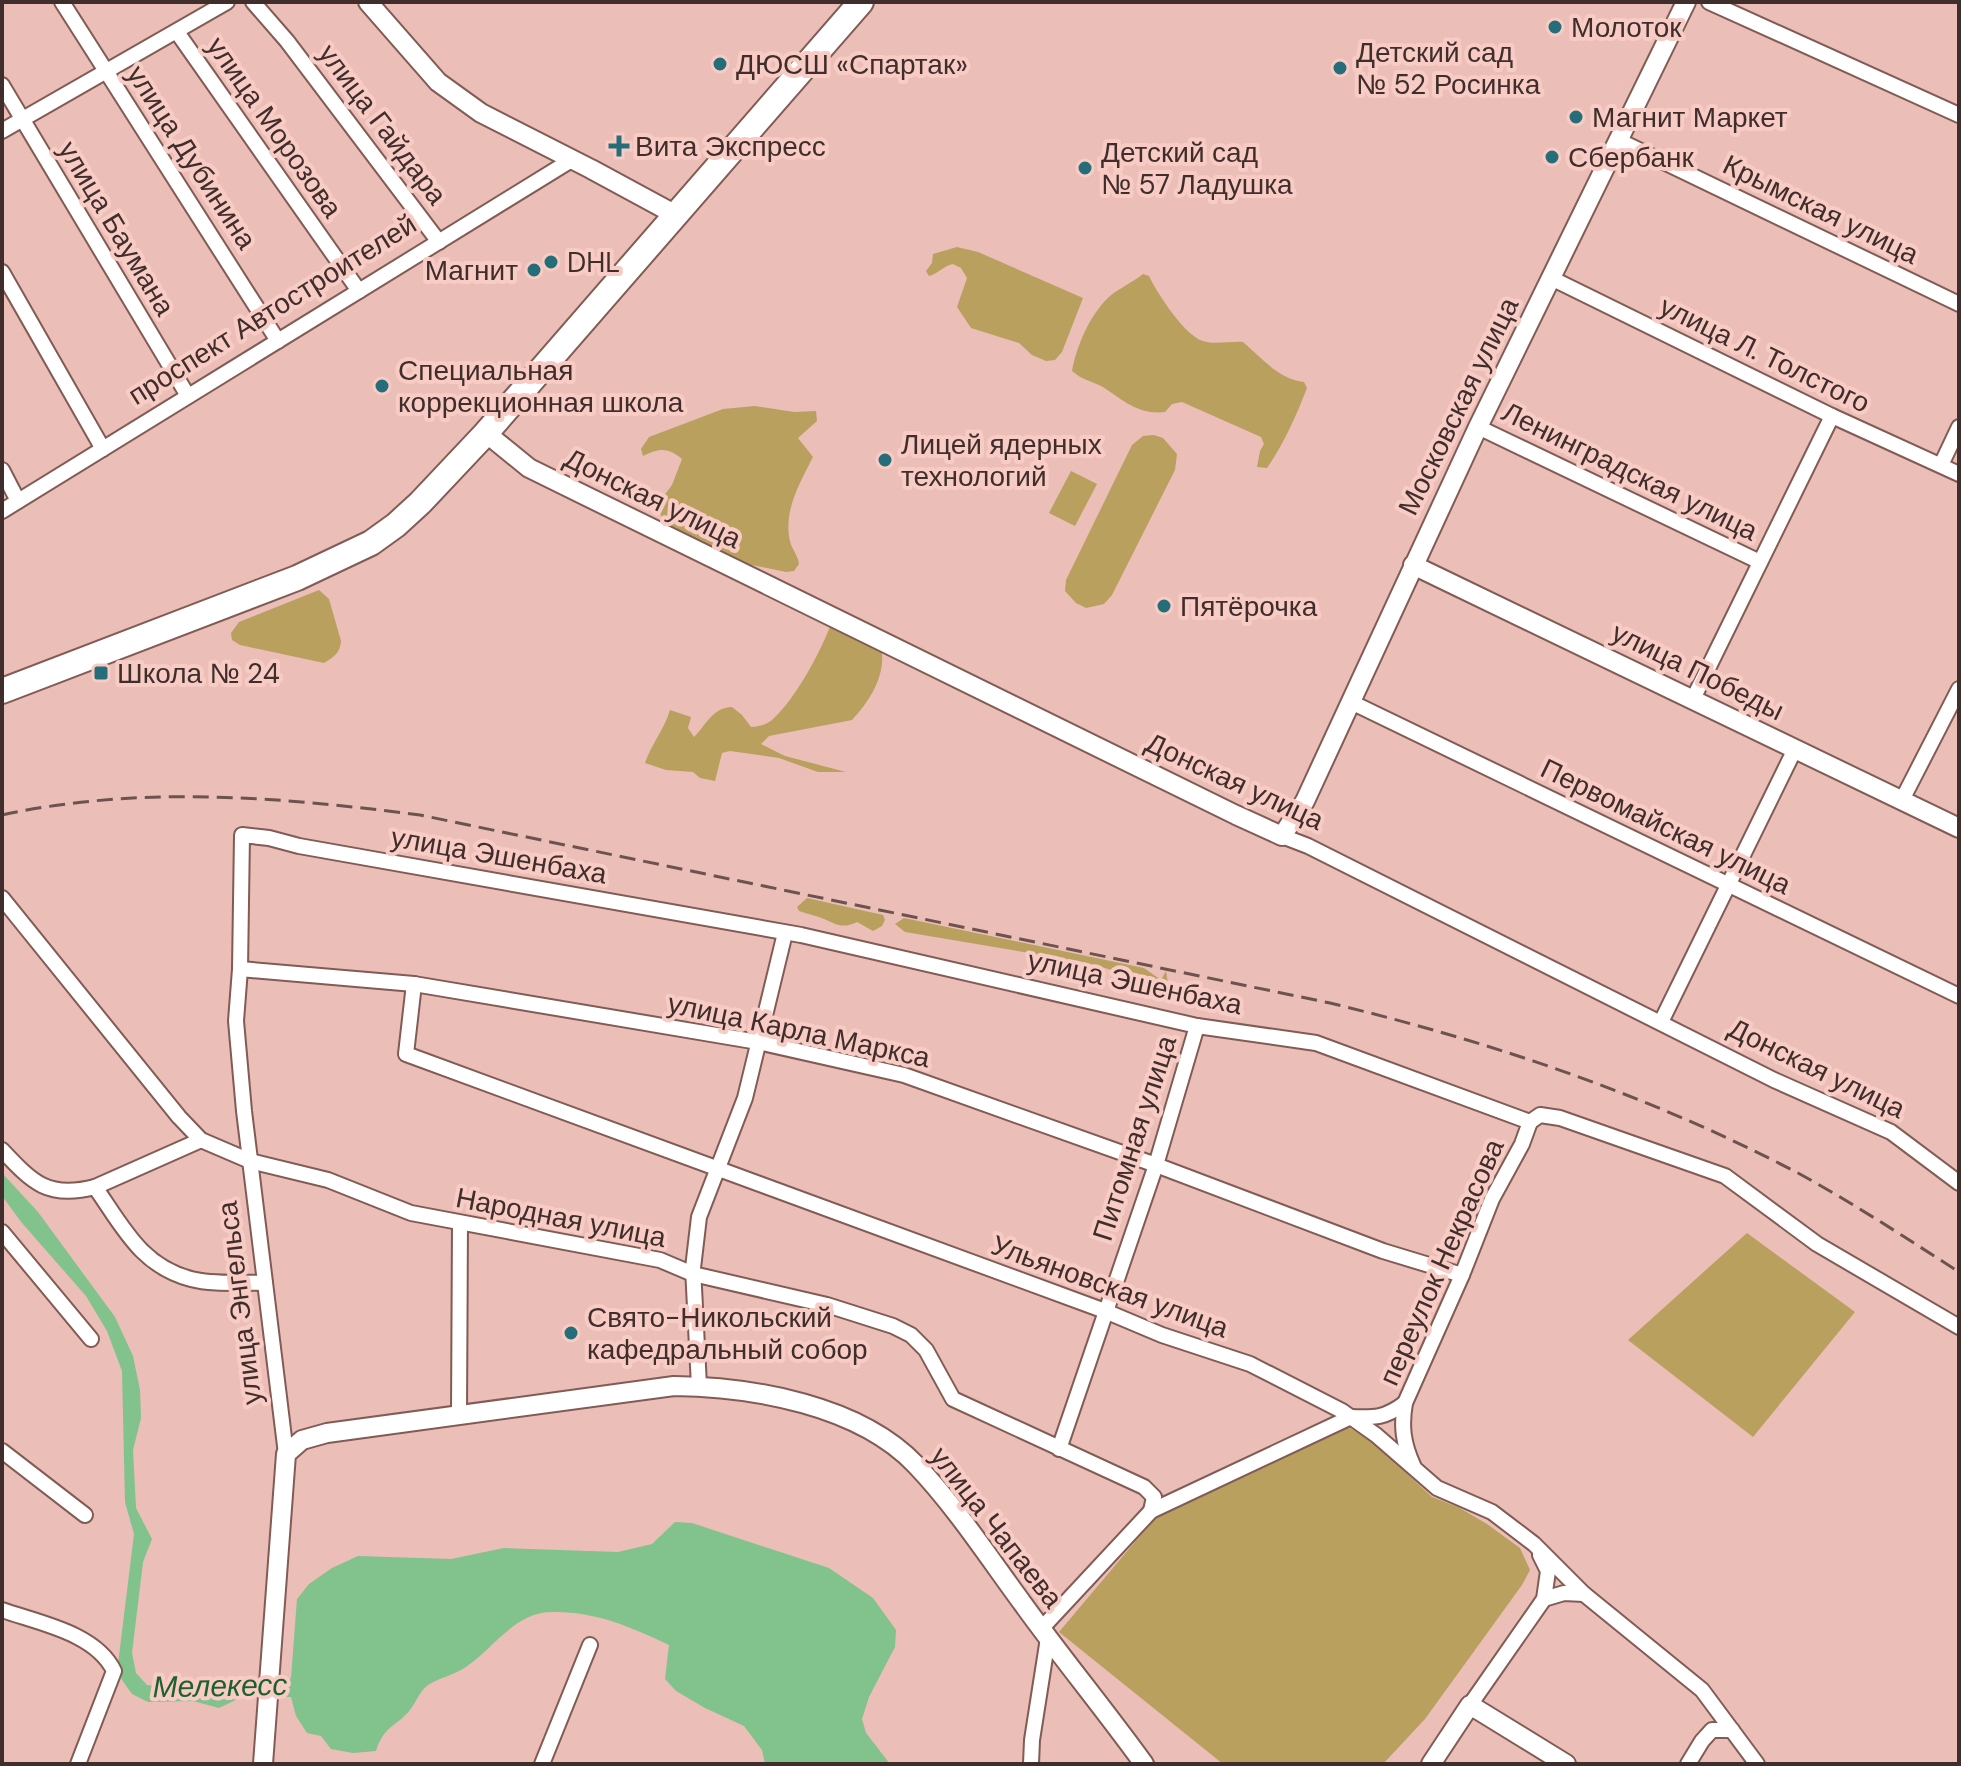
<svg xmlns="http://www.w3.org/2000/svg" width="1961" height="1766" font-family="'DM Sans',sans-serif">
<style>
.green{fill:#b9a05e}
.water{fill:#81c28d}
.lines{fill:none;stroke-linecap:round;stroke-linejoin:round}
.street-casing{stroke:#815b54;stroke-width:18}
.secondary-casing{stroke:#815b54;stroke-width:22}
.highway-casing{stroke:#815b54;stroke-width:28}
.street{stroke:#fff;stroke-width:14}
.secondary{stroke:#fff;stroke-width:18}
.highway{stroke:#fff;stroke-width:24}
.rail{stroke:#6c534f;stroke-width:3;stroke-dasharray:16 8;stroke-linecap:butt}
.poi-dot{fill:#256e79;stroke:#f8cbc4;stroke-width:3}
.labels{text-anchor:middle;stroke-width:8;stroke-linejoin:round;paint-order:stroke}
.poi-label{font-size:28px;fill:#3f2e2b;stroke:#f8cbc4;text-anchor:start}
.street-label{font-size:28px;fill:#3f2e2b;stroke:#f8cbc4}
.water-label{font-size:30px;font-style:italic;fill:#1b602e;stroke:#f8cbc4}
</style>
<rect width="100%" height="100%" fill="#ebbeb7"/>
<g class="green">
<path d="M 957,247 L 978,252 L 1083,298 L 1062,352 L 1055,360 L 1046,361 L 1032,355 L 1019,343 L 971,328 L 957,307 L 967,278 L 961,268 L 953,264 C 943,266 938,274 929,276 L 926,271 L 932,263 L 933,254 Z"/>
<path d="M 1143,274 L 1149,276 C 1157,293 1185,336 1203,341 C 1214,345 1231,341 1243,342 C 1262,358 1278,379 1304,382 L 1307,388 C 1296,416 1284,444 1267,468 L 1257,467 L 1260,451 L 1264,444 L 1261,437 L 1182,402 L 1172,404 L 1165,412 C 1140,415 1125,402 1106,389 C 1094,381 1083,381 1072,371 C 1077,345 1090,314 1110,296 C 1120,288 1133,282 1143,274 Z"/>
<path d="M 755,406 L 794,412 L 816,411 L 817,421 L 798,438 L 813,457 C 800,483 783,511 790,541 C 792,550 798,555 799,564 L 794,571 L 786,572 L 742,563 L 667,526 L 658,510 L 663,497 L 672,485 L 682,459 C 668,447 659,448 643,456 L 641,449 L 649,437 L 723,409 Z"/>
<polygon points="1154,435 1163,438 1177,454 1175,470 1112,595 1104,604 1086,608 1076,603 1065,591 1066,580 1132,445 1143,436"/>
<polygon points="1071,471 1097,484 1075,526 1049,513"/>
<path d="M 319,590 L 329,599 L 341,641 C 340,653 334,657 324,663 L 240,645 L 232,640 L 231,633 L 239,622 Z"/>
<path d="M 831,624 L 881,647 C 887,674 870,701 852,720 L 769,736 L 761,744 L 785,756 L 846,772 L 818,772 L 779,758 L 730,751 L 722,753 L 715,781 L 700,778 L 693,772 L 666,770 L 645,763 C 652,743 664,730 670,710 L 691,717 L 688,728 L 694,737 C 707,724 712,708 732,707 L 742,715 L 751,727 C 760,727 768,724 774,718 C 796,698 821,651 831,624 Z"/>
<path d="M 807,898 L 883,915 L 885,920 L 882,926 L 873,931 L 857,922 C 840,930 835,923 819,917 C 812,915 805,913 799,911 L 797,907 Z"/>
<polygon points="904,918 1144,968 1161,980 1166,971 1169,990 1149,985 1137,977 1083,962 905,932 895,924"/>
<polygon points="1747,1233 1855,1312 1753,1437 1628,1340"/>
<polygon points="1348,1427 1374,1443 1432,1497 1458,1507 1487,1524 1520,1548 1530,1570 1522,1585 1425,1719 1383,1764 1223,1764 1059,1632 1155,1518"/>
</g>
<path class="water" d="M 2,1173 L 38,1212 L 115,1317 L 133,1356 L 140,1390 L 141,1418 L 133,1450 L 136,1508 L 152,1539 L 143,1562 L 132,1653 L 136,1673 L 147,1685 L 165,1687 L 282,1683 L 291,1678 L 297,1599 L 309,1584 L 332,1568 L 358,1556 L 451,1559 L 504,1548 L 618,1552 L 652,1544 L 675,1522 L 692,1523 L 829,1568 L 873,1598 L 896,1630 L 895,1647 L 869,1697 L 862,1719 L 866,1733 L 890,1764 L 765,1764 L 762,1750 L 744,1726 L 705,1708 L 676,1691 L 665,1679 L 669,1645 C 631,1627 595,1611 552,1612 C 515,1612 494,1648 466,1667 C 454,1675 439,1678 428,1685 C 419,1692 416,1702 410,1710 C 395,1728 385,1724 376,1751 L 353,1753 L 331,1749 L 321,1736 L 307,1733 L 296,1716 L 291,1697 L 244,1696 L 219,1708 L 193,1701 L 148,1702 L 132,1694 L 122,1680 L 118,1664 L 134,1534 L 125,1502 L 122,1371 L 107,1331 L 86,1296 L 22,1223 L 2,1196 Z"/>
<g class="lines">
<g class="street-casing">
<g id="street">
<polyline points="62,2 278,341"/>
<polyline points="253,2 287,41 439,242"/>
<polyline points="1709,2 1959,115"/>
<polyline points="177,32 359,291"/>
<polyline points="2,85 188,396"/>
<polyline points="2,131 227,2"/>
<polyline points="1618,140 1959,304"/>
<polyline points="2,272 103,449"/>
<polyline points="1551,278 1832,416 1959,474"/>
<polyline points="1478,427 1760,562"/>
<polyline points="1941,465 1959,427"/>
<polyline points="2,470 18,501"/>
<polyline points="2,511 573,159"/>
<polyline points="1693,699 1832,416"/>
<polyline points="1351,702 1959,996"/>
<polyline points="1902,800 1959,689"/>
<polyline points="1282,836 1308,846 1774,1080 1891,1132 1959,1183"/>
<polyline points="2,898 179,1117 201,1140 250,1161 328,1180 411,1213 660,1260 693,1274 827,1305 893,1326 911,1335 926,1350 953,1399 1144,1487 1154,1497 1151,1511"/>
<polyline points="240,969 414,984 758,1042 904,1075 1156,1165 1383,1251 1462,1275"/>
<polyline points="414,984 406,1054 1105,1311 1162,1335 1250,1364 1342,1411 1376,1435 1437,1488 1492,1512 1534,1544 1584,1594 1702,1690 1757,1764"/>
<polyline points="1661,1022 1795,749"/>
<path d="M 2,1150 C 33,1183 48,1199 95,1187 C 123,1227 141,1266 191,1279 C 213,1285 242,1282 265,1283"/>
<polyline points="95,1187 201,1140"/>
<polyline points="2,1232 91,1339"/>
<polyline points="699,1386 693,1268 699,1217 745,1098 785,933"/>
<polyline points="459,1415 460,1223"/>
<polyline points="1059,1449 1156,1165 1197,1026"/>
<polyline points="2,1451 85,1515"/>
<polyline points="286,1454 244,1111 236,1021 240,969 242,835 269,838 299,846 801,935 1197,1026 1316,1043 1530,1122 1540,1115 1560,1118 1725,1176 1817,1244 1959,1327"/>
<path d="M 1413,1465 C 1403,1443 1401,1426 1405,1403 L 1462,1275 L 1492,1199 L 1522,1144 L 1530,1122"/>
<polyline points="1544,1599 1564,1593 1584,1594"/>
<path d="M 2,1610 C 39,1623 96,1633 114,1671 L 78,1764"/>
<path d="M 1041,1629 L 1151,1511 L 1351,1417 C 1375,1418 1385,1418 1405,1403"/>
<polyline points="1470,1705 1544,1599 1548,1571 1540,1555"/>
<polyline points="542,1764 590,1645"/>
<polyline points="1031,1764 1032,1740 1048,1638"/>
<polyline points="1688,1764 1702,1741 1712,1730 1732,1730"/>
</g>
</g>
<g class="secondary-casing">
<g id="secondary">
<polyline points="368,2 438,82 481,113 591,169 676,215"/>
<polyline points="486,433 529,468 1236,815 1282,836 1305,801 1478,427 1686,2"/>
<polyline points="1413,565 1959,828"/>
<path d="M 263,1764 L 286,1454 L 302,1440 L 327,1433 L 674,1386 C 753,1387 859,1405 916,1465 C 956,1507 989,1558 1023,1604 C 1062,1658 1105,1710 1144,1764"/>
<polyline points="1431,1764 1470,1705 1566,1764"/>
</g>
</g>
<g class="highway-casing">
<polyline id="highway" points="2,691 297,578 371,543 396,525 420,503 486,433 861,2"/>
</g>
<use href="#street" class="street"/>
<use href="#secondary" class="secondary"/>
<use href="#highway" class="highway"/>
<path class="rail" d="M 2,815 C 141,785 280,797 420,815 L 1330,1003 C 1492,1042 1649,1095 1798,1173 C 1853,1203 1906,1238 1959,1272"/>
</g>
<g class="poi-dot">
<circle cx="1555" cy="27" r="8"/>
<circle cx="720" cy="64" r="8"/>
<circle cx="1340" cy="68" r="8"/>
<circle cx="1576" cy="117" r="8"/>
<path d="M615 134h8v8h8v8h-8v8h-8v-8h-8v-8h8z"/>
<circle cx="1552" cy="157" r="8"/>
<circle cx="1085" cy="168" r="8"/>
<circle cx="551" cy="262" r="8"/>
<circle cx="534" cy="270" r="8"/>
<circle cx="382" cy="386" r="8"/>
<circle cx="885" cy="460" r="8"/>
<circle cx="1164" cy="606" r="8"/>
<rect x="93" y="665" width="16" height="16" rx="4"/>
<circle cx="571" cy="1333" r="8"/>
</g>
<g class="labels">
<g class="poi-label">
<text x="1571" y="37">Молоток</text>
<text x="1356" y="62">Детский сад<tspan x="1356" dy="32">№ 52 Росинка</tspan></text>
<text x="736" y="74">ДЮСШ «Спартак»</text>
<text x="1592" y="127">Магнит Маркет</text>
<text x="635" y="156">Вита Экспресс</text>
<text x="1101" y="162">Детский сад<tspan x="1101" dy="32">№ 57 Ладушка</tspan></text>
<text x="1568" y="167">Сбербанк</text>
<text x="567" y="272">DHL</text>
<text x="518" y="280" text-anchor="end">Магнит</text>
<text x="398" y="380">Специальная<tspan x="398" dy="32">коррекционная школа</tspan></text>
<text x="901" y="454">Лицей ядерных<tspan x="901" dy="32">технологий</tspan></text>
<text x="1180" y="616">Пятёрочка</text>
<text x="117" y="683">Школа № 24</text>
<text x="587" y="1327">Свято-Никольский<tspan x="587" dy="32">кафедральный собор</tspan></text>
</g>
<g class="street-label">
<text transform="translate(383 124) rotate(53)" y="10">улица Гайдара</text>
<text transform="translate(275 127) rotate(55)" y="10">улица Морозова</text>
<text transform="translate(192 157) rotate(57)" y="10">улица Дубинина</text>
<text transform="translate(1821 209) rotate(26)" y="10">Крымская улица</text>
<text transform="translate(117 228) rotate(59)" y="10">улица Баумана</text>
<text transform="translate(272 309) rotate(-32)" y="10">проспект Автостроителей</text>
<text transform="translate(1765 354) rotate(26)" y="10">улица Л. Толстого</text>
<text transform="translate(1458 406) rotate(-64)" y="10">Московская улица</text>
<text transform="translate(1630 471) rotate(26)" y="10">Ленинградская улица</text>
<text transform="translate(653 498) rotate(26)" y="10">Донская улица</text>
<text transform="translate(1698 671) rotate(26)" y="10">улица Победы</text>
<text transform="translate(1235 781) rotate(25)" y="10">Донская улица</text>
<text transform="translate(1666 826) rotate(26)" y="10">Первомайская улица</text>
<text transform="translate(499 855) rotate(10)" y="10">улица Эшенбаха</text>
<text transform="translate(1135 982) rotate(12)" y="10">улица Эшенбаха</text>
<text transform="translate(799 1030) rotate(12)" y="10">улица Карла Маркса</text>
<text transform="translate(1817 1068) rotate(26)" y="10">Донская улица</text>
<text transform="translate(1134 1138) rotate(-72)" y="10">Питомная улица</text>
<text transform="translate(561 1217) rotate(11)" y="10">Народная улица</text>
<text transform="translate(1441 1262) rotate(-66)" y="10">переулок Некрасова</text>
<text transform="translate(1110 1286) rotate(20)" y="10">Ульяновская улица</text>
<text transform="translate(239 1303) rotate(-97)" y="10">улица Энгельса</text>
<text transform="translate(997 1527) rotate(52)" y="10">улица Чапаева</text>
</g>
<g class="water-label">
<text transform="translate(220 1686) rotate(-1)" y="10">Мелекесс</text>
</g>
</g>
<rect width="1961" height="1766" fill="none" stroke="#3f2e2b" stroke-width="8"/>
</svg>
